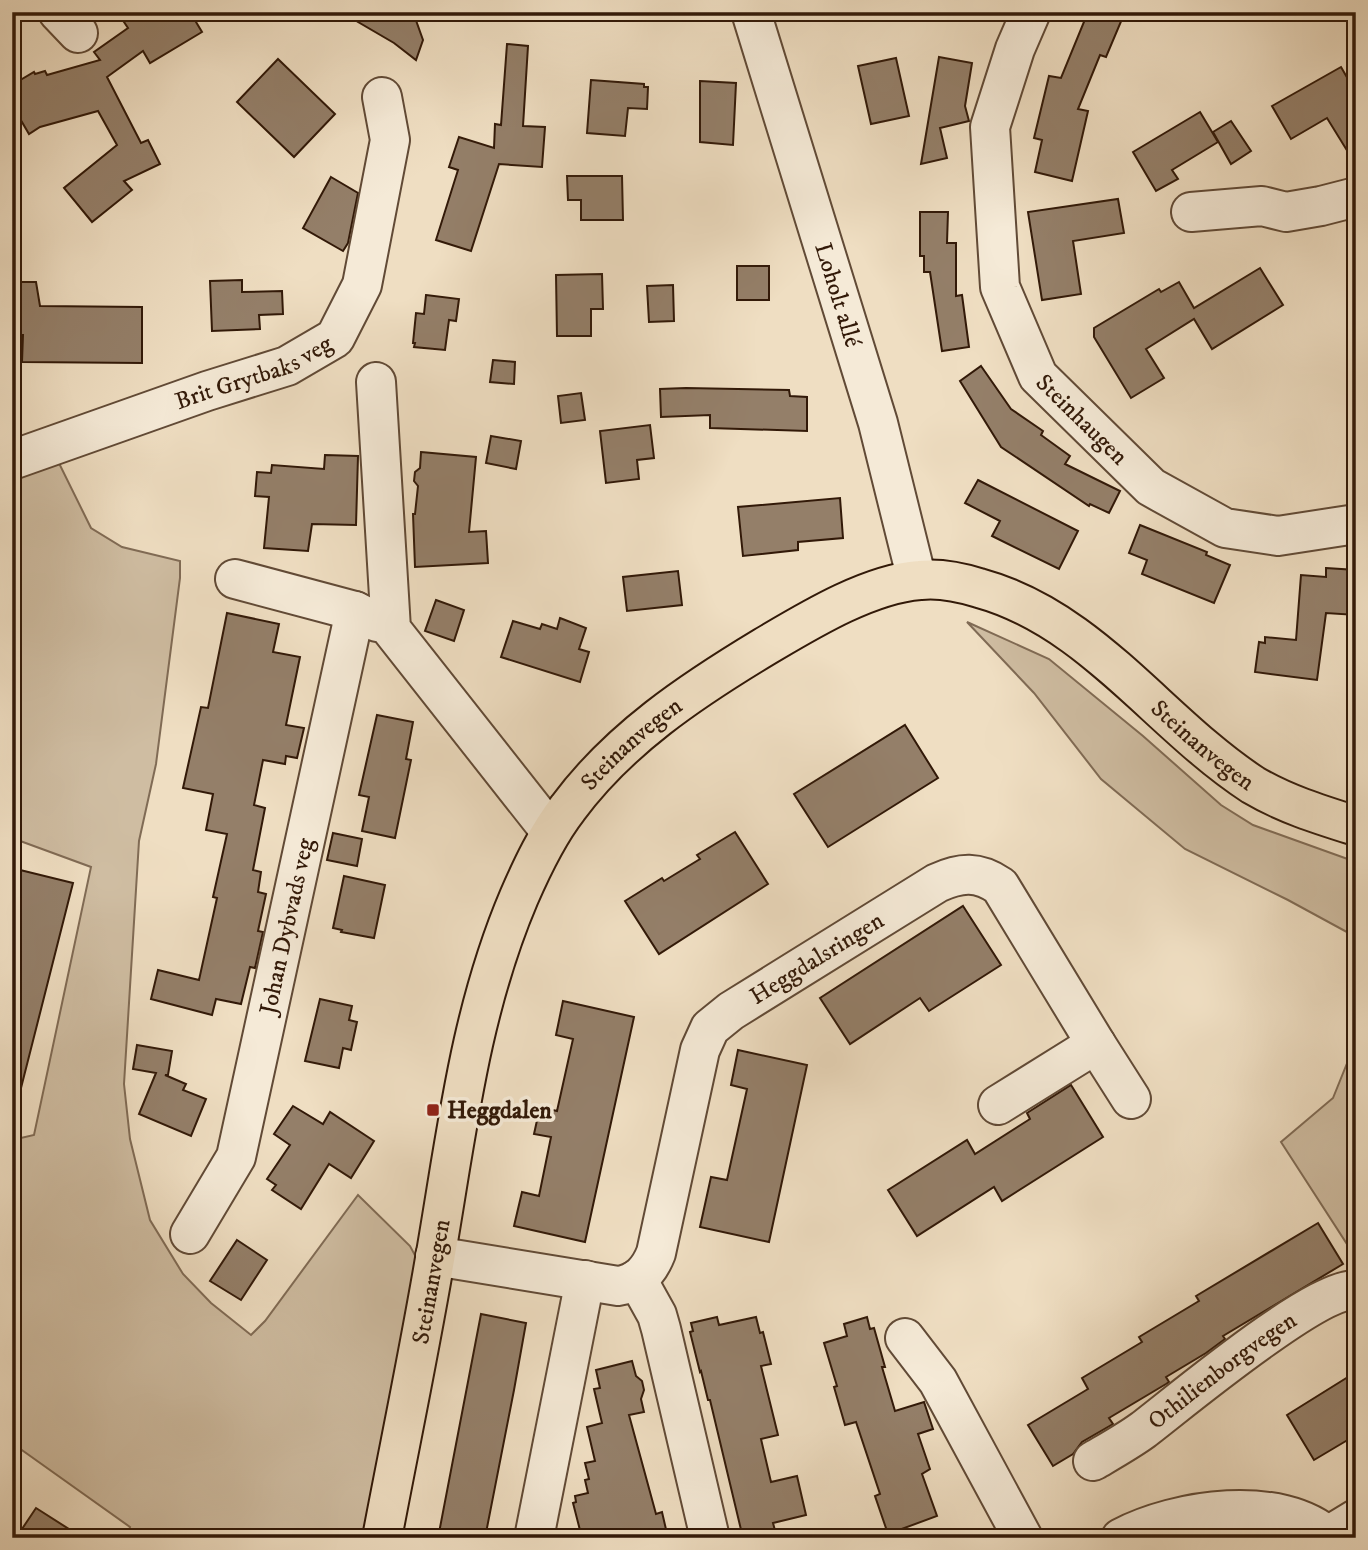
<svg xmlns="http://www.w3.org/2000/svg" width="1368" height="1550" font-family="'IM FELL DW Pica',serif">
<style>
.green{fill:#cfbda2;stroke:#806b55;stroke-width:2}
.building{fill:#947f69;stroke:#321908;stroke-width:2}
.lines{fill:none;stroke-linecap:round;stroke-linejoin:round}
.minor-casing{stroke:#614a36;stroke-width:42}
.major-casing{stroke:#321908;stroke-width:42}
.minor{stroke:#f5ead7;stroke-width:38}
.major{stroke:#efdec2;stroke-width:38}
.poi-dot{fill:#8f2418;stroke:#f5ead7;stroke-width:2.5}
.labels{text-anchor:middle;stroke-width:7;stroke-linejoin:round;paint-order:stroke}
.street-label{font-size:24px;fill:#321908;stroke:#f5ead7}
.poi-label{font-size:24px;font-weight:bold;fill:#321908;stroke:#f5ead7;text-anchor:start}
</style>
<rect width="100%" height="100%" fill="#efdec2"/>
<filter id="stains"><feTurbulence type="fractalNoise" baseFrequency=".00286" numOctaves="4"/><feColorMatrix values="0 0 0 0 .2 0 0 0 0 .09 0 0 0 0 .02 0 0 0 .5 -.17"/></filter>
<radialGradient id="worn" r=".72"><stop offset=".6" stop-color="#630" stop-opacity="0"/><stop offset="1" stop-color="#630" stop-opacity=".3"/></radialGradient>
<g class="green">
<polygon points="51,447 91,528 122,547 180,561 180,578 156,764 139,841 124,1084 130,1139 150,1220 183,1274 211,1303 251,1335 265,1321 358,1195 410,1246 417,1259 363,1538 125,1538 130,1527 12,1443 12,1140 34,1135 91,867 12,838 12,460"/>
<polygon points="967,622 1049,659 1143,736 1221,805 1253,825 1356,862 1356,937 1288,900 1185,849 1101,779 1034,693"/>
<polygon points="1356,1041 1356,1258 1281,1142 1333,1098"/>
</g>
<g class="building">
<polygon points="140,12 190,12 202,32 150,63 143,51 107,77 141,143 148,140 160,164 124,181 132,190 92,222 64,188 117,145 98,111 40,127 29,134 12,105 12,85 34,72 35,74 45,71 47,75 100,60 94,52 128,28 124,22"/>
<polygon points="341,12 413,12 423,40 416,60 394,43"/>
<polygon points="1088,12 1125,12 1106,57 1100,55 1078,109 1088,111 1072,181 1035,172 1042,140 1034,138 1049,76 1061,78"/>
<polygon points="507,44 528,46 523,126 545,127 542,167 499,164 471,251 436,240 458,170 449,167 459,137 494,148 495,124 501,125"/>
<polygon points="939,57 972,63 965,106 969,121 940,128 947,158 921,164"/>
<polygon points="896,58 909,116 871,124 858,66"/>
<polygon points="278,59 335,114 294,157 237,102"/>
<polygon points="1341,67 1356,93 1356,165 1327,118 1291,139 1272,106"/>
<polygon points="591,80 644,84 644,87 648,87 647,109 628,108 625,136 587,133"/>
<polygon points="700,81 736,83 733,145 700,142"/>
<polygon points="1200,112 1218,142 1172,170 1178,179 1156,191 1133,152"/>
<polygon points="1231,121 1251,151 1231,164 1213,132"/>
<polygon points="567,176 622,176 623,220 581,220 581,200 568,200"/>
<polygon points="331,177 358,193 348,243 343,251 303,228"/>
<polygon points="1118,199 1124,233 1073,241 1081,294 1042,300 1028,212"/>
<polygon points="920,212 948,212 947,243 956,243 956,296 962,295 969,347 942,351 930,272 924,272 924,256 920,256"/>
<rect x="737" y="266" width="32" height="34"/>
<polygon points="1260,268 1283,305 1212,349 1194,319 1146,349 1164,378 1131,398 1094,337 1094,328 1159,289 1161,292 1179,282 1194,308"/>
<polygon points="602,274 603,309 591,309 591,336 557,336 556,275"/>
<polygon points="242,280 242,292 282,291 283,314 259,315 260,329 212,331 210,281"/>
<polygon points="12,282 36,282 40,306 142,307 142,363 22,362 23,335 12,335"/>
<polygon points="673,285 674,321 649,322 647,286"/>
<polygon points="426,295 459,299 456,321 449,320 445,350 414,347 415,343 413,343 416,313 424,314"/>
<polygon points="493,360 515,362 514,384 490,382"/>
<polygon points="981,366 1011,409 1043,431 1041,435 1070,456 1065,464 1120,491 1109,513 1090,504 1089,506 1001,447 960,381"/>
<polygon points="686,388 789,390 790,396 807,397 807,431 710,428 710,415 661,417 660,389"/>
<polygon points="581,393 585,420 561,423 558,396"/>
<polygon points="650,425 654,458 637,460 639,479 606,483 600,431"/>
<polygon points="491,436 521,441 516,469 486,463"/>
<polygon points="421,452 476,457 469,532 486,531 488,563 415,567 413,514 415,514 418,486 414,481 415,472 420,468"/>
<polygon points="325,455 358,456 356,525 312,524 308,551 264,548 269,497 255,496 257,472 271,473 272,465 324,469"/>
<polygon points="978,480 1078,531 1059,569 992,536 1000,521 965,503"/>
<polygon points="840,498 843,538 798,542 798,550 743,556 738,507"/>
<polygon points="1140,525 1207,552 1206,555 1230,565 1214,603 1142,574 1147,560 1129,553"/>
<polygon points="1326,568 1356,570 1356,615 1326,613 1317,680 1255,672 1259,642 1265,643 1265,637 1296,640 1301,575 1326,577"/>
<polygon points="678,571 682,605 627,611 623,577"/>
<polygon points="436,600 464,610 454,641 425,631"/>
<polygon points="227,613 279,624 273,652 300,657 286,725 304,728 297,758 286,756 285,764 263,760 254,805 265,808 253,870 261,872 258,892 266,894 258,931 263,932 255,968 250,967 241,1004 216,999 212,1015 151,999 158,970 199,980 217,898 213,897 227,834 206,830 213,794 183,788 201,707 208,708"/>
<polygon points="560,618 586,628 579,649 589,652 580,682 501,657 513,621 540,629 542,624 557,629"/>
<polygon points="377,715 413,722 406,759 411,760 395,838 362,831 369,797 359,795"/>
<polygon points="905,725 938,778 828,847 794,794"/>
<polygon points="735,832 768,884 659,954 625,901 662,878 664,881 700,859 697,855"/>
<polygon points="333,833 362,839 357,866 327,860"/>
<polygon points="12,868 73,883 20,1092 12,1091"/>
<polygon points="344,876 385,885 374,938 341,932 342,930 333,928"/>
<polygon points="963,906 1001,965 929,1011 920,998 850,1044 820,998"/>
<polygon points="320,999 352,1006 349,1020 357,1022 351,1050 343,1048 339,1068 305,1061"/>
<polygon points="563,1001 634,1017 585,1242 514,1226 522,1192 539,1196 551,1137 534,1134 540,1107 557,1111 573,1039 556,1035"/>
<polygon points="137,1045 172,1051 168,1075 165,1075 186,1084 183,1090 206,1099 191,1136 139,1114 156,1073 133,1069"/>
<polygon points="738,1050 807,1065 769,1242 700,1227 711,1177 727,1180 747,1089 731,1085"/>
<polygon points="1071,1085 1103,1137 1002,1201 994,1187 917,1236 888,1190 967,1140 975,1154 1030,1119 1027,1113"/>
<polygon points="293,1106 323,1124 330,1112 374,1141 351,1178 329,1164 301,1209 272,1190 276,1185 267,1179 290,1145 274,1134"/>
<polygon points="1318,1223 1343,1264 1223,1336 1225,1339 1206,1353 1166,1377 1169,1382 1166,1384 1109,1418 1113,1424 1082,1442 1073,1454 1053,1466 1028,1425 1088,1389 1082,1378 1142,1342 1139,1337 1199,1301 1196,1296"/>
<polygon points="237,1240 267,1260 241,1300 210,1281"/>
<polygon points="481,1314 526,1323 514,1390 485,1538 438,1538"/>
<polygon points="717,1317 719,1325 756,1317 760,1333 763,1332 771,1364 761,1366 778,1435 761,1439 771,1482 797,1476 806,1515 773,1523 777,1538 743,1538 710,1400 708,1400 701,1371 700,1372 690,1332 693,1331 691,1323"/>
<polygon points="867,1317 870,1329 874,1328 885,1367 882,1367 895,1411 924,1402 933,1429 918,1434 930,1469 922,1474 937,1516 888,1534 875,1496 880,1494 856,1422 845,1425 834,1387 837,1386 824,1343 847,1336 844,1324"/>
<polygon points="632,1361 636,1376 642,1381 644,1390 641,1399 644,1412 629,1415 656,1514 662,1512 668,1538 582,1538 573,1503 576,1502 575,1496 588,1493 585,1480 589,1479 585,1463 595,1461 587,1427 602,1423 594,1389 600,1388 596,1370"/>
<polygon points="1356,1372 1356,1435 1314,1460 1287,1415"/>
<polygon points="36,1508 83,1538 16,1538"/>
</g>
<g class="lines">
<g class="minor-casing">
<g id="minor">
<polyline points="58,12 78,33"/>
<path id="s1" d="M 751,12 L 878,423 L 917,580"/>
<path id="s2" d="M 1031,12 L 1015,49 L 990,127 L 1000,287 L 1038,376 L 1151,487 L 1225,528 L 1278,536 L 1356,524"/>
<polyline points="1191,212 1262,206 1286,212 1321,206 1356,197"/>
<polyline points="376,382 391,629 551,832"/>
<path id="s3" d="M 12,460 L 207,391 L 287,366 L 335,338 L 362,285 L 390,140 L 382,97"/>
<polyline points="235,579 355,611 377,622"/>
<polyline points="1096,1044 1131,1099"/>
<path id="s4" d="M 190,1234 L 236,1157 L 355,611"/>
<path id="s5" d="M 435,1256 L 618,1286 C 638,1283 649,1271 656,1253 L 700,1050 L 710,1028 L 731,1011 L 937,883 C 961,872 978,871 1000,886 L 1096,1044 L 998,1105"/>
<polyline points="637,1279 657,1315 661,1329 710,1538"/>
<polyline points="905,1338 938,1381 1023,1538"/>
<path id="s6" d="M 1093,1461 C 1110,1451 1128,1441 1143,1430 C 1181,1401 1315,1288 1356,1290"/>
<polyline points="1328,1536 1356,1519"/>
<polyline points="534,1538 585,1280"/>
<path d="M 1121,1538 C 1176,1509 1281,1493 1330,1538"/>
</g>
</g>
<g class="major-casing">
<g id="major">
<path id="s7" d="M 382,1538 C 400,1443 420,1348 436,1253 C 457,1131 470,1012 519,897 C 532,867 547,835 568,808 C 619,739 691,691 764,647 C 808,621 868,584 920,580 C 939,578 960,582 979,588 C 1092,619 1158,723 1253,785 C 1285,804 1321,815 1356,826"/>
</g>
</g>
<use href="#minor" class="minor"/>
<use href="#major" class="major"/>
</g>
<rect class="poi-dot" x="426" y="1103" width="14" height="14" rx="3.5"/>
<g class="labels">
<g class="street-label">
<text dy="8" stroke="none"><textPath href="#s1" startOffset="296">Loholt allé</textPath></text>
<text dy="8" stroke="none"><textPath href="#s3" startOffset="257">Brit Grytbaks veg</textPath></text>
<text dy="8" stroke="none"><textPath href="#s2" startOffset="441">Steinhaugen</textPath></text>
<text dy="8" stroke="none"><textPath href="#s7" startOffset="1521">Steinanvegen</textPath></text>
<text dy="8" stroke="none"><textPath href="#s7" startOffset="849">Steinanvegen</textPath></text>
<text dy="8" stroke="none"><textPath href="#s4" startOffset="326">Johan Dybvads veg</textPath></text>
<text dy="8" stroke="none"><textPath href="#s5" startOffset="598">Heggdalsringen</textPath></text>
<text dy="8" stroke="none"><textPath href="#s7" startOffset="261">Steinanvegen</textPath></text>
<text dy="8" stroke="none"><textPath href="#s6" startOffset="158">Othilienborgvegen</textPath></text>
</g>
<g class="poi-label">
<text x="447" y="1118">Heggdalen</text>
</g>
</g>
<rect width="1368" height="1550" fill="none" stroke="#efdec2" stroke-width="42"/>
<rect x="14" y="14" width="1340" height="1522" fill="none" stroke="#321908" stroke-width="3.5"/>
<rect x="21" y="21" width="1326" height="1508" fill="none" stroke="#321908" stroke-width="2"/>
<rect width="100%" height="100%" filter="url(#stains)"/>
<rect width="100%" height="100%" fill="url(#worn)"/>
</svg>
